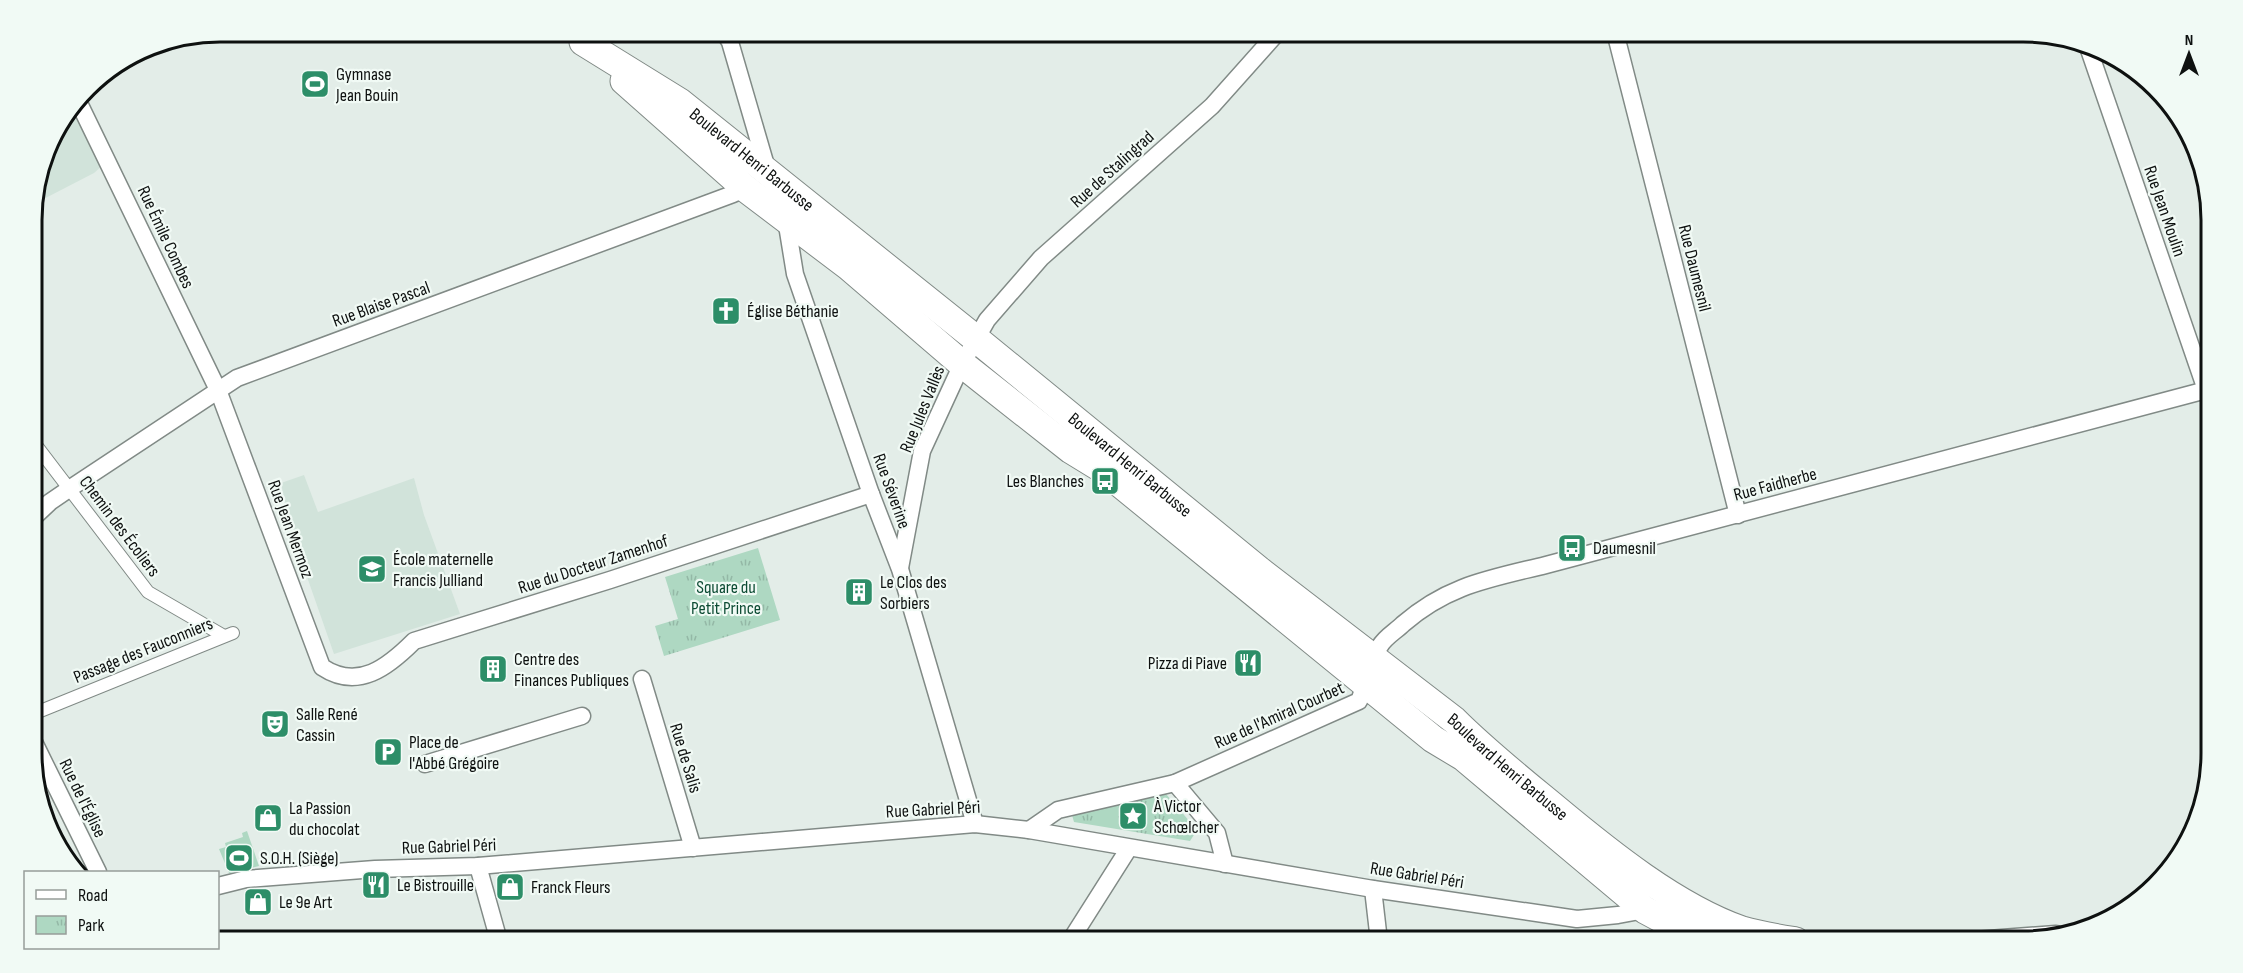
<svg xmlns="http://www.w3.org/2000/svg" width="2243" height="973" font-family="'Sofia Sans Condensed',sans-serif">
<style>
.built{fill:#d1e3da}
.grass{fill:#aed8c2}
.park{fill:url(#park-tufts)}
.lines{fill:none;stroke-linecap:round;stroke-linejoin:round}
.pedestrian-casing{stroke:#818a86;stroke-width:14}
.minor-casing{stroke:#818a86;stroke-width:19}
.primary-casing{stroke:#818a86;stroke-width:29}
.pedestrian{stroke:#fff;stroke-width:12}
.minor{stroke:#fff;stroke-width:16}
.primary{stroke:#fff;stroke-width:27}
.labels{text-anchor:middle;stroke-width:4.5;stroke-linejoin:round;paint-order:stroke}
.poi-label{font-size:18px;fill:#0e1110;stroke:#f1faf5;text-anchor:start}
.street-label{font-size:18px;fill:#0e1110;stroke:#f1faf5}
.park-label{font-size:18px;fill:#0c4b33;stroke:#f1faf5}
.rim{fill:none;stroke:#0e1110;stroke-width:3}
</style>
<defs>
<pattern id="park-tufts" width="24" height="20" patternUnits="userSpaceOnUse" patternTransform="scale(1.5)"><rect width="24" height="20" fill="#aed8c2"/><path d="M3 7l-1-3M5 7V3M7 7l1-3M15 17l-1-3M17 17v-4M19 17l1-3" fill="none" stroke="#94b8a6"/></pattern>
</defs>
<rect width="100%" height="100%" fill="#e3ede8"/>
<g class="built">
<polygon points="75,105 104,164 94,173 32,205 51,137"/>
<polygon points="304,475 318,512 414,478 424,515 460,614 334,654 306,574 302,576 297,564 302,562 300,557 295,558 291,547 296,545 294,540 289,541 285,530 294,526 285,502 281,483"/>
</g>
<polygon class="grass" points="247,831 259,866 229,873 219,849 226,847 225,843 243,837 242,833"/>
<g class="park">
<polygon points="758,548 780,620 664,656 655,626 678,619 665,577"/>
<polygon points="1166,794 1197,830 1190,841 1074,822 1072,815"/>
</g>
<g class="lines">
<g class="pedestrian-casing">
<g id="pedestrian">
<polyline points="32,440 148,592 224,636"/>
<polyline points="33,714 233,633"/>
</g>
</g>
<g class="minor-casing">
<g id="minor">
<polyline points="724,32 730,42 767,169"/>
<polyline points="1615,32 1738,515"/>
<polyline points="2087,44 2206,390"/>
<path d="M 78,101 L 218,390 L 322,667 C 358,691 388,667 414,641 L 610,580 L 871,494"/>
<polyline points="786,219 795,274 871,494 900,569 975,824"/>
<polyline points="33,518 50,502 69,489 237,378 733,194 751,186"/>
<polyline points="900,568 922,451 962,364 987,320 1041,258 1212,106 1278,32"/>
<polyline points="642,679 693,848"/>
<polyline points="33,740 98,872"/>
<polyline points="425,764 582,716"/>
<polyline points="1175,783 1217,833 1225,864"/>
<path d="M 1029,830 L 1058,810 L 1175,783 L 1359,701 C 1366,684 1369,662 1380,646 C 1385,637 1396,631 1403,624 C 1448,585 1489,579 1546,565 L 2210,389"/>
<polyline points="478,866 499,941"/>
<polyline points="218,886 246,879 375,869 478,866 975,824 1029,830 1373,889 1577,919 1618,915 1645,910 1649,907"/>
<polyline points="1373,889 1379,941"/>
<polyline points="1070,941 1129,848"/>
<polyline points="1962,941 2056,934"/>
</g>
</g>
<g class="primary-casing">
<g id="primary">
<path id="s1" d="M 583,42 L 680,102 L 975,338 L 1259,570 L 1454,720 C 1485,751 1520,779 1554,807 C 1608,852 1676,907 1742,930 C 1759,935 1778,938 1796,941"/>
<polyline points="624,81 746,189 849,267 962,364 1071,450 1102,469 1433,739 1463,757 1645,910 1703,941"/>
</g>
</g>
<use href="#pedestrian" class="pedestrian"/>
<use href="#minor" class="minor"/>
<use href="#primary" class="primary"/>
</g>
<defs>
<g id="stadium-square" transform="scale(1.5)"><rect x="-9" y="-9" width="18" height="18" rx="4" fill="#2d8e68" stroke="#f1faf5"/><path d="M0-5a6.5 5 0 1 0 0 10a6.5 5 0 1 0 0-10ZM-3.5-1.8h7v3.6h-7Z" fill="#fff"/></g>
<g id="church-square" transform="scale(1.5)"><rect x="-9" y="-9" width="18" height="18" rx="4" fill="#2d8e68" stroke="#f1faf5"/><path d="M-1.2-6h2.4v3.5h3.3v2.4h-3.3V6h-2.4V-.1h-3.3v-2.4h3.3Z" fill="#fff"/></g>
<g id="bus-square" transform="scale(1.5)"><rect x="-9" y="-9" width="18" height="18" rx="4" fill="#2d8e68" stroke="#f1faf5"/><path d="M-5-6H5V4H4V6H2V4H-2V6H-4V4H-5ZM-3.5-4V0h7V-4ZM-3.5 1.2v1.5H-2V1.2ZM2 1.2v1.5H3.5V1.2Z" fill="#fff"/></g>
<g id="school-square" transform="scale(1.5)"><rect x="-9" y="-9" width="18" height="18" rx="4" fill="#2d8e68" stroke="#f1faf5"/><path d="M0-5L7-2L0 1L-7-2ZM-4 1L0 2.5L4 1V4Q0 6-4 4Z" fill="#fff"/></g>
<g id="building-square" transform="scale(1.5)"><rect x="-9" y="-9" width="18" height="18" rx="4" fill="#2d8e68" stroke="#f1faf5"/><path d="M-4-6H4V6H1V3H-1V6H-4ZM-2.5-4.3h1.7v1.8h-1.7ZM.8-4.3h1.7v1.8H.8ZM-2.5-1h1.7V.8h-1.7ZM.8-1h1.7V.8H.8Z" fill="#fff"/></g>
<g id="restaurant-square" transform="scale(1.5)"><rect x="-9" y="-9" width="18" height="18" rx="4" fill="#2d8e68" stroke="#f1faf5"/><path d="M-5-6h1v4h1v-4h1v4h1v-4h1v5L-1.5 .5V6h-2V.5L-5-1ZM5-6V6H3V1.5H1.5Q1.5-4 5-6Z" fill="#fff"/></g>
<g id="theatre-square" transform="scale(1.5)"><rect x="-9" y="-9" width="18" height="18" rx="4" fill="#2d8e68" stroke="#f1faf5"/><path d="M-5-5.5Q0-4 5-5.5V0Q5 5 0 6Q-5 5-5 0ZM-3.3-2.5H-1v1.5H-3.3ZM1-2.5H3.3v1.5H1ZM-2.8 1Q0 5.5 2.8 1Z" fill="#fff"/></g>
<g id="parking-square" transform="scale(1.5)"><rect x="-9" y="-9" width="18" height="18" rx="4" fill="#2d8e68" stroke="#f1faf5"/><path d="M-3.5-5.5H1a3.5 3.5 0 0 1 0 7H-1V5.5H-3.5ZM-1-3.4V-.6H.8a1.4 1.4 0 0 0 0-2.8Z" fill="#fff"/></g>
<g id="sight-square" transform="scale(1.5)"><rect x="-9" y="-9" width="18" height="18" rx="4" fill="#2d8e68" stroke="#f1faf5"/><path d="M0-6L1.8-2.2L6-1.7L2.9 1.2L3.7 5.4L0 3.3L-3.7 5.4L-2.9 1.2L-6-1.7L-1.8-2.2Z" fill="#fff"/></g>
<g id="shop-square" transform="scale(1.5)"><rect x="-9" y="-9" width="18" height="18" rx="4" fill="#2d8e68" stroke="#f1faf5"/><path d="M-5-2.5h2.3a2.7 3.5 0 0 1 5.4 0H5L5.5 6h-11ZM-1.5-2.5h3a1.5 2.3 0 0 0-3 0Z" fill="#fff"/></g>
</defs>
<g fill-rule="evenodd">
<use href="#stadium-square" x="315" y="84"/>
<use href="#church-square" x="726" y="311"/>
<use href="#bus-square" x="1105" y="481"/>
<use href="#bus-square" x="1572" y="548"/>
<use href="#school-square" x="372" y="569"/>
<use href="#building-square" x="859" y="592"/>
<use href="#restaurant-square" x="1248" y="663"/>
<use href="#building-square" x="493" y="669"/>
<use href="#theatre-square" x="275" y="724"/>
<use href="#parking-square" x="388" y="752"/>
<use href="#sight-square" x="1133" y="816"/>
<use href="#shop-square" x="268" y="818"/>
<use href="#stadium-square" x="239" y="858"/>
<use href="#restaurant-square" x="376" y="885"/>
<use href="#shop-square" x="510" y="887"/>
<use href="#shop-square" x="258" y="902"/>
</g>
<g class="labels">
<g class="poi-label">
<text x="336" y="80">Gymnase<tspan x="336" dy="21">Jean Bouin</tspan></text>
<text x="747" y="317">Église Béthanie</text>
<text x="1084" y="487" text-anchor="end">Les Blanches</text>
<text x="1593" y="554">Daumesnil</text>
<text x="393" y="565">École maternelle<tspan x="393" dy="21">Francis Julliand</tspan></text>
<text x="880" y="588">Le Clos des<tspan x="880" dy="21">Sorbiers</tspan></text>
<text x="514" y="665">Centre des<tspan x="514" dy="21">Finances Publiques</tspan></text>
<text x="1227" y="669" text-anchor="end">Pizza di Piave</text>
<text x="296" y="720">Salle René<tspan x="296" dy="21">Cassin</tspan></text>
<text x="409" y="748">Place de<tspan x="409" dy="21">l'Abbé Grégoire</tspan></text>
<text x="1154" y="812">À Victor<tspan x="1154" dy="21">Schœlcher</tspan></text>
<text x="289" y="814">La Passion<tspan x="289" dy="21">du chocolat</tspan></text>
<text x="260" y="864">S.O.H. (Siège)</text>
<text x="397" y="891">Le Bistrouille</text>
<text x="531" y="893">Franck Fleurs</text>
<text x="279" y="908">Le 9e Art</text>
</g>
<g class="street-label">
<text dy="6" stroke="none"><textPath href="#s1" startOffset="206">Boulevard Henri Barbusse</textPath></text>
<text transform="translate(1112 169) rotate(-42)" y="6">Rue de Stalingrad</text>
<text transform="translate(2165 211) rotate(71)" y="6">Rue Jean Moulin</text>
<text transform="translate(166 237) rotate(65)" y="6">Rue Émile Combes</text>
<text transform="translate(1695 268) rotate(76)" y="6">Rue Daumesnil</text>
<text transform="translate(381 304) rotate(-20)" y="6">Rue Blaise Pascal</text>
<text transform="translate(922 409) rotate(-68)" y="6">Rue Jules Vallès</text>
<text dy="6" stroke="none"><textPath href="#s1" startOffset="692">Boulevard Henri Barbusse</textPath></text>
<text transform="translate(1775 484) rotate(-15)" y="6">Rue Faidherbe</text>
<text transform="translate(892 491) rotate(70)" y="6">Rue Séverine</text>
<text transform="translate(120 526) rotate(53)" y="6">Chemin des Écoliers</text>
<text transform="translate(291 529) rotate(70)" y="6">Rue Jean Mermoz</text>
<text transform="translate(593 564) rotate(-18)" y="6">Rue du Docteur Zamenhof</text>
<text transform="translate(143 650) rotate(-22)" y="6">Passage des Fauconniers</text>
<text transform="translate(1279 715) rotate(-24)" y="6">Rue de l'Amiral Courbet</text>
<text transform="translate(686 758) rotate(73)" y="6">Rue de Salis</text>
<text dy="6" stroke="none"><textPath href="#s1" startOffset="1176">Boulevard Henri Barbusse</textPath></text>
<text transform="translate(83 798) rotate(64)" y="6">Rue de l'Église</text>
<text transform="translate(933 809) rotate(-3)" y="6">Rue Gabriel Péri</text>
<text transform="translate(449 846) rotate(-2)" y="6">Rue Gabriel Péri</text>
<text transform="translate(1417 875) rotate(9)" y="6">Rue Gabriel Péri</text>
</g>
<g class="park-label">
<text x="726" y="593">Square du<tspan x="726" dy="21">Petit Prince</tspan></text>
</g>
</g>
<path d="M0 0H2243V973H0ZM220 42H2023A178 178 0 0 1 2201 220V753A178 178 0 0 1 2023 931H220A178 178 0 0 1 42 753V220A178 178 0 0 1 220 42Z" fill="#f1faf5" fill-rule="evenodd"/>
<path class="rim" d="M220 42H2023A178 178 0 0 1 2201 220V753A178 178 0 0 1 2023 931H220A178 178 0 0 1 42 753V220A178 178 0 0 1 220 42Z"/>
<rect x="24" y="871" width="195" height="78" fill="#f1faf5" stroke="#969d99" stroke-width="1.5"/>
<rect x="36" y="890" width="30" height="9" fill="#ffffff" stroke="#969d99" stroke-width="1.5"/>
<text x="78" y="901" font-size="18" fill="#0e1110">Road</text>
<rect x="36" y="916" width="30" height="18" fill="url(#park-tufts)" stroke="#969d99" stroke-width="1.5"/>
<text x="78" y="931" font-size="18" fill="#0e1110">Park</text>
<g transform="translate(2189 54)" stroke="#f1faf5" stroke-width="4.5" paint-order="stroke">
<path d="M0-4.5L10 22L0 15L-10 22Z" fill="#0e1110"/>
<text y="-9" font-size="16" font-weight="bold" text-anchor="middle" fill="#0e1110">N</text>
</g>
</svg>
